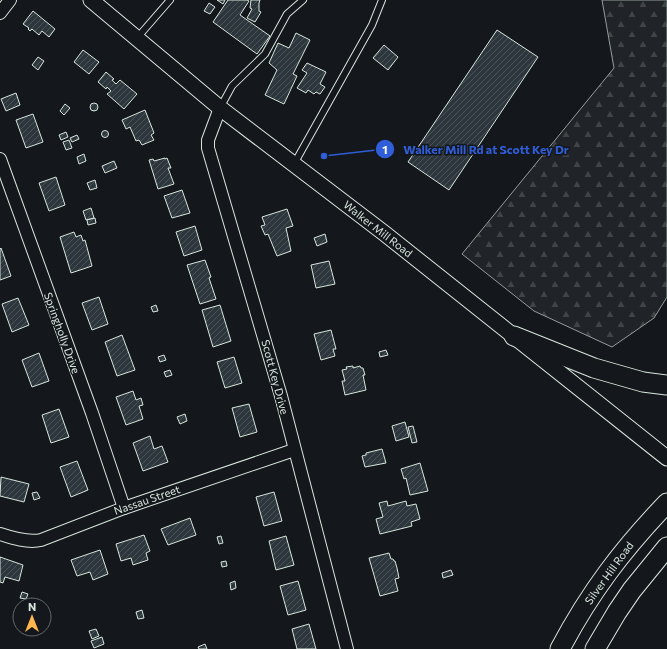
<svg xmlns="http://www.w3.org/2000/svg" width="667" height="649" font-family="Commissioner,sans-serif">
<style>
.forest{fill:url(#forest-firs);stroke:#939e99}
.building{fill:url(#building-hatch);stroke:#d8e6dc}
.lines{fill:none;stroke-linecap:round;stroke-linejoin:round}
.service-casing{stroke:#d8e6dc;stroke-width:8}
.minor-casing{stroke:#d8e6dc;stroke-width:14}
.tertiary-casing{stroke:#d8e6dc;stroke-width:17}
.primary-casing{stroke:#d8e6dc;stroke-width:21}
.service{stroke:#14181c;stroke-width:6}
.minor{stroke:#14181c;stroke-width:12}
.tertiary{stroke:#14181c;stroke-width:15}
.primary{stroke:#14181c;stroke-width:19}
.labels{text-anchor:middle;stroke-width:3;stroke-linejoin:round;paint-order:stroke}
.street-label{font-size:11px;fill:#d8e6dc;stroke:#14181c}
.leader{fill:none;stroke:#305dd8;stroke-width:1.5}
.callout-dot{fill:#305dd8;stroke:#14181c;stroke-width:1.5}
.mark-label{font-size:12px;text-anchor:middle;font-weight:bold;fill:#fff}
.callout-label{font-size:12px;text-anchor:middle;font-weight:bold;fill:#305dd8;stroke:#14181c;stroke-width:3;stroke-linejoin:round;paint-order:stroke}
</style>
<defs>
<pattern id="forest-firs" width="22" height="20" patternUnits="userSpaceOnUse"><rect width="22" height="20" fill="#202428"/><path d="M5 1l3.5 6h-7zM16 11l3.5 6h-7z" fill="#404447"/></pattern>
<pattern id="building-hatch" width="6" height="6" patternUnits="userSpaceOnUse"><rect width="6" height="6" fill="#2c363c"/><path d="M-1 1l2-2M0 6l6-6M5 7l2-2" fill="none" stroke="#4a5358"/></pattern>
</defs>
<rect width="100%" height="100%" fill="#14181c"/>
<polygon class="forest" points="602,0 667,0 667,297 654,318 612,347 534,311 462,254 614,68"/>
<g class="building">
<polygon points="217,0 225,0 223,4"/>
<polygon points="228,0 247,0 249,1 240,15 270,36 257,54 213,22"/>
<polygon points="251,0 260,0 259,3 259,11 261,12 255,22 247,18 252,9 250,8"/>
<polygon points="209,3 215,7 210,14 204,11"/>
<polygon points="33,11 55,29 49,37 42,31 39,35 32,29 30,31 28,29 29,28 23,24"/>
<polygon points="497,30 538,57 449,190 408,162"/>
<polygon points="296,33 310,40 293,74 297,76 284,104 265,95 277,70 269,63 278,43 289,48"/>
<polygon points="384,45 398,57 388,70 373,58"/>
<polygon points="83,50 99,62 89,74 74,62"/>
<polygon points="38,57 44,61 38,70 32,65"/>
<polygon points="307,63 326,72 320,84 325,87 320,94 316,92 314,94 308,90 306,93 297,88 307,73 302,70"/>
<polygon points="106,72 114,79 112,80 116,84 120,80 137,94 124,109 107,94 111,91 107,87 106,89 98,82"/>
<polygon points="16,93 20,105 6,111 1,99"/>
<circle cx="94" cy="107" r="4"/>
<polygon points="65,104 70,108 64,115 60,111"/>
<polygon points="145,110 154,133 151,135 154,140 142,145 139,140 136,141 130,127 126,129 122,120"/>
<polygon points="33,114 43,142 26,148 16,120"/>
<circle cx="105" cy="134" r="3.5"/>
<polygon points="66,132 68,137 61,140 59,135"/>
<polygon points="77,135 79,139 72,142 70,138"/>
<polygon points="69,140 72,148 66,150 63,142"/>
<polygon points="84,154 86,161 79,164 77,157"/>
<polygon points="165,158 165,159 167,158 171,168 168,168 174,184 158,189 149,160 153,159 154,161"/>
<polygon points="114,161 117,168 105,173 102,166"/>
<polygon points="56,177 65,205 49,211 39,183"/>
<polygon points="95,180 97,188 90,190 87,183"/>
<polygon points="182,190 190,213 172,218 164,196"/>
<polygon points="91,208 94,218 86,220 83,211"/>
<polygon points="287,209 293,226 286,228 291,251 277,256 268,234 265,235 261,226 265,225 262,217"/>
<polygon points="95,218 96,223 88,225 87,220"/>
<polygon points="195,226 202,250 184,256 176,232"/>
<polygon points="74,232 76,237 81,235 83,241 85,240 92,266 71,273 60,237"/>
<polygon points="325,234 327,242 317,246 314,238"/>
<polygon points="1,248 11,276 0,280 0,249"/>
<polygon points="205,260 211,277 209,278 216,299 200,304 187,265"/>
<polygon points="329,261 335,284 316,288 311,265"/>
<polygon points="99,297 108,324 92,330 82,303"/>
<polygon points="18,298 29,325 12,332 2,304"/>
<polygon points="156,305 158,311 153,312 151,307"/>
<polygon points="220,305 231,341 213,347 202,310"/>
<polygon points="331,330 336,349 333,349 335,356 321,360 314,334"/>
<polygon points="122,335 135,370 117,376 105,342"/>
<polygon points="386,350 388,355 380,357 379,352"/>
<polygon points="39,353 49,381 32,387 22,360"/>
<polygon points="164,355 166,360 160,362 158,357"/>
<polygon points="234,357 242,383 225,388 217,362"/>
<polygon points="353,366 353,368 360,366 361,368 363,368 365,375 363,375 366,390 345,395 342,381 345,381 342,370 347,369 346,367"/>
<polygon points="170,370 172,375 166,377 164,372"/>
<polygon points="133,391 136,400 141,398 143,405 139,406 143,419 126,425 116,397"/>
<polygon points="249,404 257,432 240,437 232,408"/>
<polygon points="59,409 69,437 51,443 42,415"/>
<polygon points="185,414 187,421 180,424 177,417"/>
<polygon points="405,422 409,437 396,441 392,426"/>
<polygon points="413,426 417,442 412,443 408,427"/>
<polygon points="150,436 154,449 162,446 168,462 143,471 133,443"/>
<polygon points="382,449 386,463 365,467 362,456 366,455 366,453"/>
<polygon points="77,461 88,490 71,497 60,467"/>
<polygon points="420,463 428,491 410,495 406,478 404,479 401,469"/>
<polygon points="1,477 29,484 24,502 0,496"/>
<polygon points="37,492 40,498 34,500 32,493"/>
<polygon points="274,492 282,521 264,526 256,497"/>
<polygon points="387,501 388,506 406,501 407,506 416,504 420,519 411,522 412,526 380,534 376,519 383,517 379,503"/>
<polygon points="190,518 196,535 168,545 161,529"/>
<polygon points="144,535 150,551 146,553 148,560 133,565 131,558 121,561 116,544"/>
<polygon points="221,536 223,543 219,544 217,537"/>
<polygon points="286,536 294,565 276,570 269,541"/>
<polygon points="100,550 108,574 93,580 90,572 77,576 71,560"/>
<polygon points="389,553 391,559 393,559 394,561 395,561 397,568 399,578 395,579 398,591 380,596 369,558"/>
<polygon points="0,557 23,565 19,581 5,577 3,583 0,582"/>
<polygon points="226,561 227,566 222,567 221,562"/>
<polygon points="451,570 453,575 443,578 442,573"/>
<polygon points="235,581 236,588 231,590 230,583"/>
<polygon points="298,581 306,610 288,615 280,586"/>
<polygon points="22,592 28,594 26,599 20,598"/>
<polygon points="142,610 144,618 138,619 136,612"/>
<polygon points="309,624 316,649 297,649 292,629"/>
<polygon points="96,629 99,636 92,639 89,631"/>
<polygon points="102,637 104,644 94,648 91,641"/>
<polygon points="205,644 207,649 199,649 198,647"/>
</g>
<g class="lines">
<g class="service-casing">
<g id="service">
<polyline points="137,38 170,0"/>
<polyline points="220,108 232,86 265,54 287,14 303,0"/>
<polyline points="294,164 372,25 382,0"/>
</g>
</g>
<g class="minor-casing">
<g id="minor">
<polyline points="0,13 10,0"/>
<polyline points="220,108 208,140 208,148 281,396 347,649"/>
<polyline points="0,159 92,413 124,508"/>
<path d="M 0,534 C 12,538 28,543 41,540 L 124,508 L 294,450"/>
</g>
</g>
<g class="tertiary-casing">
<polyline id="tertiary" points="91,0 220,108 384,233 667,458"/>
</g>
<g class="primary-casing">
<g id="primary">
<polyline points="514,336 594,368 643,382 667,385"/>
<path d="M 560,649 C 590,592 623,549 667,503"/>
<polyline points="595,649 617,612 632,590 667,547"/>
</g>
</g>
<use href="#service" class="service"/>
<use href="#minor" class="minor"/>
<use href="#tertiary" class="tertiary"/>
<use href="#primary" class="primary"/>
</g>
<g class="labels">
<g class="street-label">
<text transform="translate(378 229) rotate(38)" y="4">Walker Mill Road</text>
<text transform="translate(62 333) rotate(70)" y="4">Springholly Drive</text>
<text transform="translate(275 377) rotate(75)" y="4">Scott Key Drive</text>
<text transform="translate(147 500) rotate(-19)" y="4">Nassau Street</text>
<text transform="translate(609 573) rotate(-54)" y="4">Silver Hill Road</text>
</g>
</g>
<path class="leader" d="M324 156L385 149"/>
<g class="callout-dot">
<circle cx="324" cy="156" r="4"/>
<circle cx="385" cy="149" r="10"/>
</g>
<g class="mark-label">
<text x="385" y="154">1</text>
</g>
<g class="callout-label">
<text x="486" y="154">Walker Mill Rd at Scott Key Dr</text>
</g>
<g transform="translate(32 617)"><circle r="19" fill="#14181c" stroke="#626a69"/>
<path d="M0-3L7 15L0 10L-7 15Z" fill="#ffb74d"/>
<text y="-6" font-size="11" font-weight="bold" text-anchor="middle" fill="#d8e6dc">N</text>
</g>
</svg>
